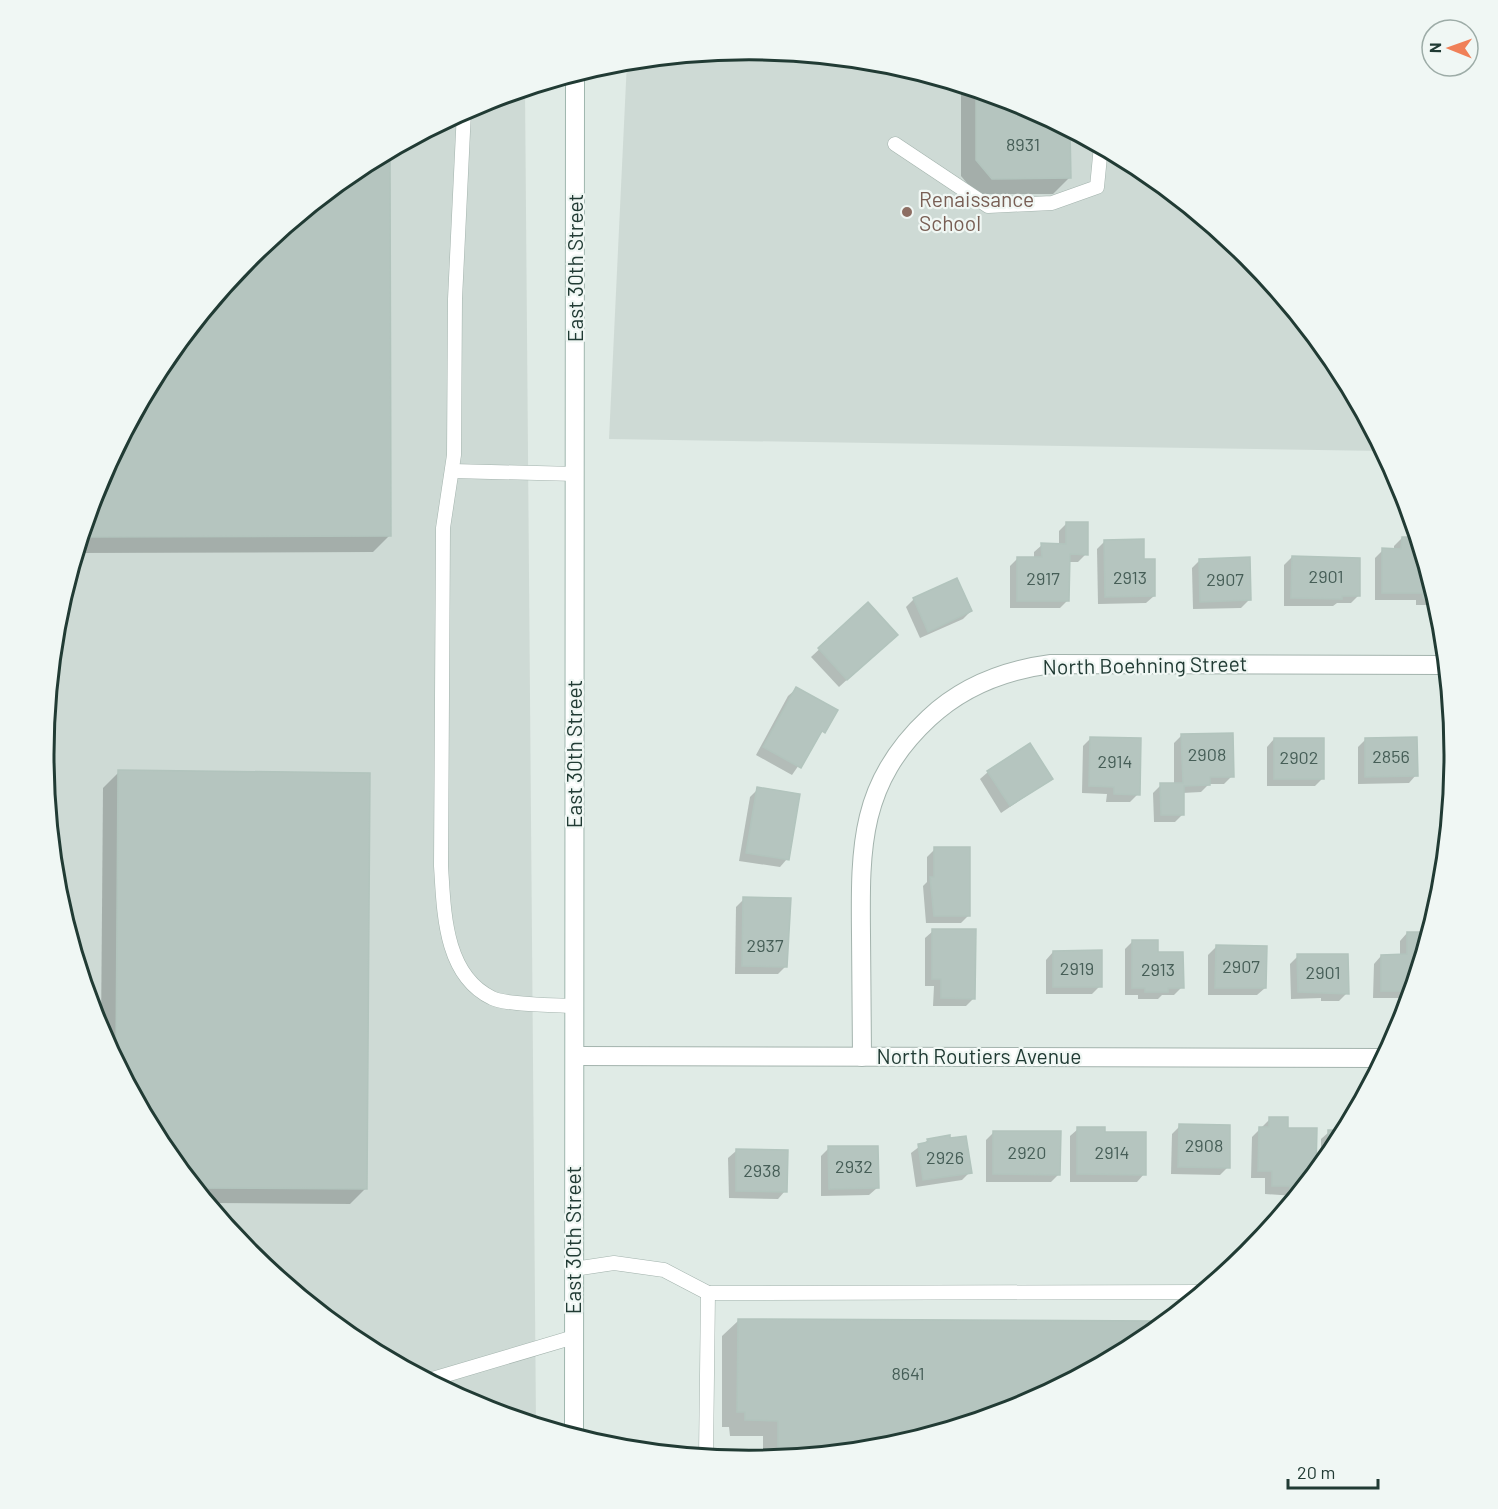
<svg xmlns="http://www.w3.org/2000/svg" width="1498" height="1509" font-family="Barlow,sans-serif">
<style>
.built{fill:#cedad5}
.shadow{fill:#0003}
.building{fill:#b5c5bf;stroke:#b2c4bd;stroke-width:1.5}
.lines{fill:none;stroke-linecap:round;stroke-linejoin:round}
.lane-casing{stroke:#a3b3ad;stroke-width:15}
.street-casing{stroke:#a3b3ad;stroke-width:20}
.secondary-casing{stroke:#9fb6ae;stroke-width:20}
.lane{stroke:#fff;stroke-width:14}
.street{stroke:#fff;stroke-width:18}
.secondary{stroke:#fff;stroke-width:18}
.education-dot{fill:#8d6e63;stroke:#f0f7f4;stroke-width:2}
.labels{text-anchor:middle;stroke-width:4.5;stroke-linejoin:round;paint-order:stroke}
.number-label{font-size:18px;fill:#465e57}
.education-label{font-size:21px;fill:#785e54;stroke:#f0f7f4;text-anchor:start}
.street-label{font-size:21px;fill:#213b34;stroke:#f0f7f4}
.rim{fill:none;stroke:#213b34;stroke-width:3}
</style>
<rect width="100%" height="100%" fill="#e0ebe6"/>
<g class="built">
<polygon points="749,49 887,63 1019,103 1141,168 1248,256 1336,363 1383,451 609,439 627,61"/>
<polygon points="525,89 536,1424 479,1406 357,1341 250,1253 162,1146 97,1024 57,892 44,754 57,617 97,484 163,362 250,255 357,168 479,103"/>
</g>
<g class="shadow">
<polygon points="961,85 1019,103 1069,129 1069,178 1053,194 976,194 961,176"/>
<polygon points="388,151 389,536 373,552 77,553 97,484 163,362 250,255 357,168"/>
<polygon points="1067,523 1086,554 1078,562 1068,562 1068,600 1060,608 1010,608 1010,566 1018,558 1034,559 1034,552 1042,545 1059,545 1059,531"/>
<polygon points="1402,538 1417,538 1437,605 1416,605 1416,600 1375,600 1375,558 1383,550 1394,550 1394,546"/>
<polygon points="1105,541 1143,561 1154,596 1146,603 1098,604 1097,549"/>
<polygon points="1292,557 1359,595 1351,603 1337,603 1333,606 1284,606 1284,565"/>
<polygon points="1200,560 1249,600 1241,608 1193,609 1192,568"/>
<polygon points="914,599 971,611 963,619 920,638 906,607"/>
<polygon points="868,604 888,642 839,687 811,657"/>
<polygon points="796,689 836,711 792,775 756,755 788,696"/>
<polygon points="1181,736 1232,776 1224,784 1209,784 1201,792 1182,793 1183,814 1175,822 1154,822 1153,793 1161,785 1174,784 1174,743"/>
<polygon points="1091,738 1138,794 1130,802 1106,802 1107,794 1082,793 1083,746"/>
<polygon points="1274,739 1323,778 1315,786 1267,786 1267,747"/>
<polygon points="1366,739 1416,775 1409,783 1358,784 1358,747"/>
<polygon points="1454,745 1454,754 1450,787 1451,748"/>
<polygon points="119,772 366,1188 350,1204 209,1203 162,1146 101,1032 103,788"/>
<polygon points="988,772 1051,779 1001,813 980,779"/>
<polygon points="758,789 787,859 780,867 739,861 750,797"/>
<polygon points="935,849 969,915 961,923 926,923 923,886 927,882 927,857"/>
<polygon points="744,899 786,966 778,974 735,974 736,907"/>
<polygon points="1430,915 1434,915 1409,998 1373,998 1374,964 1381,956 1400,956 1400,941 1407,933 1422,933 1422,923"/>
<polygon points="933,931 974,998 966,1006 933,1006 934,986 925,986 925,938"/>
<polygon points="1133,941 1156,954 1182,987 1174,995 1162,995 1158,999 1138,999 1138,995 1125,995 1125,949"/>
<polygon points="1216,947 1265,988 1257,995 1208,995 1208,955"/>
<polygon points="1053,952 1100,986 1092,994 1046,994 1046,960"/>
<polygon points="1298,956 1347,993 1339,1001 1321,1001 1321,998 1291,999 1290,964"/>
<polygon points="1270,1119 1287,1129 1315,1129 1314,1172 1295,1196 1265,1194 1265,1178 1251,1178 1252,1137"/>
<polygon points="1180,1126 1228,1167 1220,1175 1171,1174 1172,1134"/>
<polygon points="1078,1129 1103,1133 1144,1174 1137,1182 1070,1182 1070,1136"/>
<polygon points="1344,1131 1335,1147 1321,1164 1321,1139 1329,1132"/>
<polygon points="994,1132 1059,1174 1051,1182 986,1182 986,1140"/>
<polygon points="928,1140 970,1172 962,1180 916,1187 911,1153"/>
<polygon points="829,1148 877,1188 869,1195 821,1196 821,1156"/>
<polygon points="736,1151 785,1191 778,1199 729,1198 728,1158"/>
<polygon points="738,1321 1164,1322 1141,1341 1019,1406 886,1447 763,1459 763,1436 730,1436 729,1427 722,1427 722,1336"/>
</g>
<g class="building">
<polygon points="976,90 1019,103 1070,130 1071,178 992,179 976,160"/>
<polygon points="390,150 391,536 81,537 97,484 163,362 250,255 357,168"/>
<polygon points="1066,522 1088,522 1088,555 1070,554 1069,601 1017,601 1017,557 1042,557 1041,543 1066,544"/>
<polygon points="1402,537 1417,537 1435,598 1423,598 1423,593 1382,593 1382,548 1401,549"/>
<polygon points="1144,539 1144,559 1155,559 1155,596 1105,597 1104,540"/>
<polygon points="1292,556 1360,558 1360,596 1342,596 1342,599 1291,598"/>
<polygon points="1250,557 1251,600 1200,602 1199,559"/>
<polygon points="957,578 972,611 928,632 913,598"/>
<polygon points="868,602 898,635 847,680 818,648"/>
<polygon points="796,687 838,710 825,733 822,731 801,768 763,747"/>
<polygon points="1233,733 1234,777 1210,777 1210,785 1184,786 1184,815 1161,815 1160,783 1183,783 1181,734"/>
<polygon points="1090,737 1141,738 1140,795 1114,794 1114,787 1089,786"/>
<polygon points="1417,737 1418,776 1365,777 1365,738"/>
<rect x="1274" y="738" width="50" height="41"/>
<polygon points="1030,743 1053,779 1010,806 987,771"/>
<polygon points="118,770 370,773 367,1189 196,1188 162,1146 116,1060"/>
<polygon points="757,787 800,794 789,860 746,853"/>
<polygon points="934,847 970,847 970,916 934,916 930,877 934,877"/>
<polygon points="743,897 791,898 787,967 742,966"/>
<polygon points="932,929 976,929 975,999 941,998 941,979 932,979"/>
<polygon points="1407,932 1429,932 1411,991 1381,991 1381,955 1407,954"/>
<polygon points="1132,940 1158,940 1158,952 1183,952 1184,988 1168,988 1168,992 1145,992 1145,988 1132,988"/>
<polygon points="1216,945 1267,946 1266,988 1215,988"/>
<polygon points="1102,950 1102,987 1053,987 1053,951"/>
<polygon points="1297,954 1348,954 1349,994 1298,992"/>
<polygon points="1269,1117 1288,1117 1288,1128 1317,1128 1316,1170 1300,1190 1290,1190 1290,1186 1272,1186 1272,1171 1258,1171 1259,1127 1269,1127"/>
<polygon points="1179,1124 1230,1125 1230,1168 1178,1167"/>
<polygon points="1077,1127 1105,1127 1105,1132 1146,1132 1146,1175 1077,1174"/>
<polygon points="1328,1130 1344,1130 1328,1155"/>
<polygon points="993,1131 1061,1131 1060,1175 993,1174"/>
<polygon points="950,1135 950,1138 966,1136 972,1173 923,1180 918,1144 928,1142 927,1139"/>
<polygon points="828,1146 878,1146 879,1188 829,1189"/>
<polygon points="736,1149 788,1150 787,1192 736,1191"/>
<polygon points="738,1319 1165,1321 1141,1341 1019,1406 886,1447 778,1457 778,1421 745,1420 745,1412 737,1412"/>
</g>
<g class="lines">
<g class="lane-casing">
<g id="lane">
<path d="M 464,111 L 455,299 L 454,455 L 443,528 L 441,866 C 444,911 444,975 492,998 C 505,1005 557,1005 575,1006"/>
<polyline points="895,144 988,206 1052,203 1097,187 1101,146"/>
<polyline points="452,471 576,474"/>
<polyline points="574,1269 614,1263 664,1270 708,1293"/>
<polyline points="429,1380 574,1337"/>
<polyline points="706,1456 708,1293 1201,1292"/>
</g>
</g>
<g class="street-casing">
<g id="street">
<polyline points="575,1056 1383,1058"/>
<path d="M 862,1057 C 862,1016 861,975 861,934 C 860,846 860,782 929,718 C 963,686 1005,670 1051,664 L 1446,665"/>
</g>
</g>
<g class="secondary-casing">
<polyline id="secondary" points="574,1435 575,74"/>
</g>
<use href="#lane" class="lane"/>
<use href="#street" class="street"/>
<use href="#secondary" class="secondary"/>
</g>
<circle class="education-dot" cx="907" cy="212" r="6"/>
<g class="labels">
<g class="number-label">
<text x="1023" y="151">8931</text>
<text x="1326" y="583">2901</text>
<text x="1130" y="584">2913</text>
<text x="1043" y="585">2917</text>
<text x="1225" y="586">2907</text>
<text x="1207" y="761">2908</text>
<text x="1391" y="763">2856</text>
<text x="1299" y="764">2902</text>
<text x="1115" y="768">2914</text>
<text x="765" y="952">2937</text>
<text x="1241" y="973">2907</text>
<text x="1077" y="975">2919</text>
<text x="1158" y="976">2913</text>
<text x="1323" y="979">2901</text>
<text x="1204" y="1152">2908</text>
<text x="1027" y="1159">2920</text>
<text x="1112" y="1159">2914</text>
<text x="945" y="1164">2926</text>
<text x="854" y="1173">2932</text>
<text x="762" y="1177">2938</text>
<text x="908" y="1380">8641</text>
</g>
<g class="education-label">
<text x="919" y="207">Renaissance<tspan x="919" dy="24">School</tspan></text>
</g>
<g class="street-label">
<text transform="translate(576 268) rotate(-90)" y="7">East 30th Street</text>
<text transform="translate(1145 666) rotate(-1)" y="7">North Boehning Street</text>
<text transform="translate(575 754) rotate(-90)" y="7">East 30th Street</text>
<text x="979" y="1064">North Routiers Avenue</text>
<text transform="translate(574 1240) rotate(-90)" y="7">East 30th Street</text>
</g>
</g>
<path d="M0 0H1498V1509H0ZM54 755a695 695 0 1 1 1390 0a695 695 0 1 1-1390 0Z" fill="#f0f7f4" fill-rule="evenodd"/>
<path class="rim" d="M54 755a695 695 0 1 1 1390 0a695 695 0 1 1-1390 0Z"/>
<g transform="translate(1450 48) rotate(271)"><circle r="28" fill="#f0f7f4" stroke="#9daca7" stroke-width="1.5"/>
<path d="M0-4.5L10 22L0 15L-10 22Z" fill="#f08058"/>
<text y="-9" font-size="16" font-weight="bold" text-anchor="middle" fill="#213b34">N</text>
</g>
<path d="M1288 1479v9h90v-9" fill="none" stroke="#213b34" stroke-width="3"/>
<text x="1297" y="1479" font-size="18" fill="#213b34" stroke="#f0f7f4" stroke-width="4.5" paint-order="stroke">20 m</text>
</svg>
